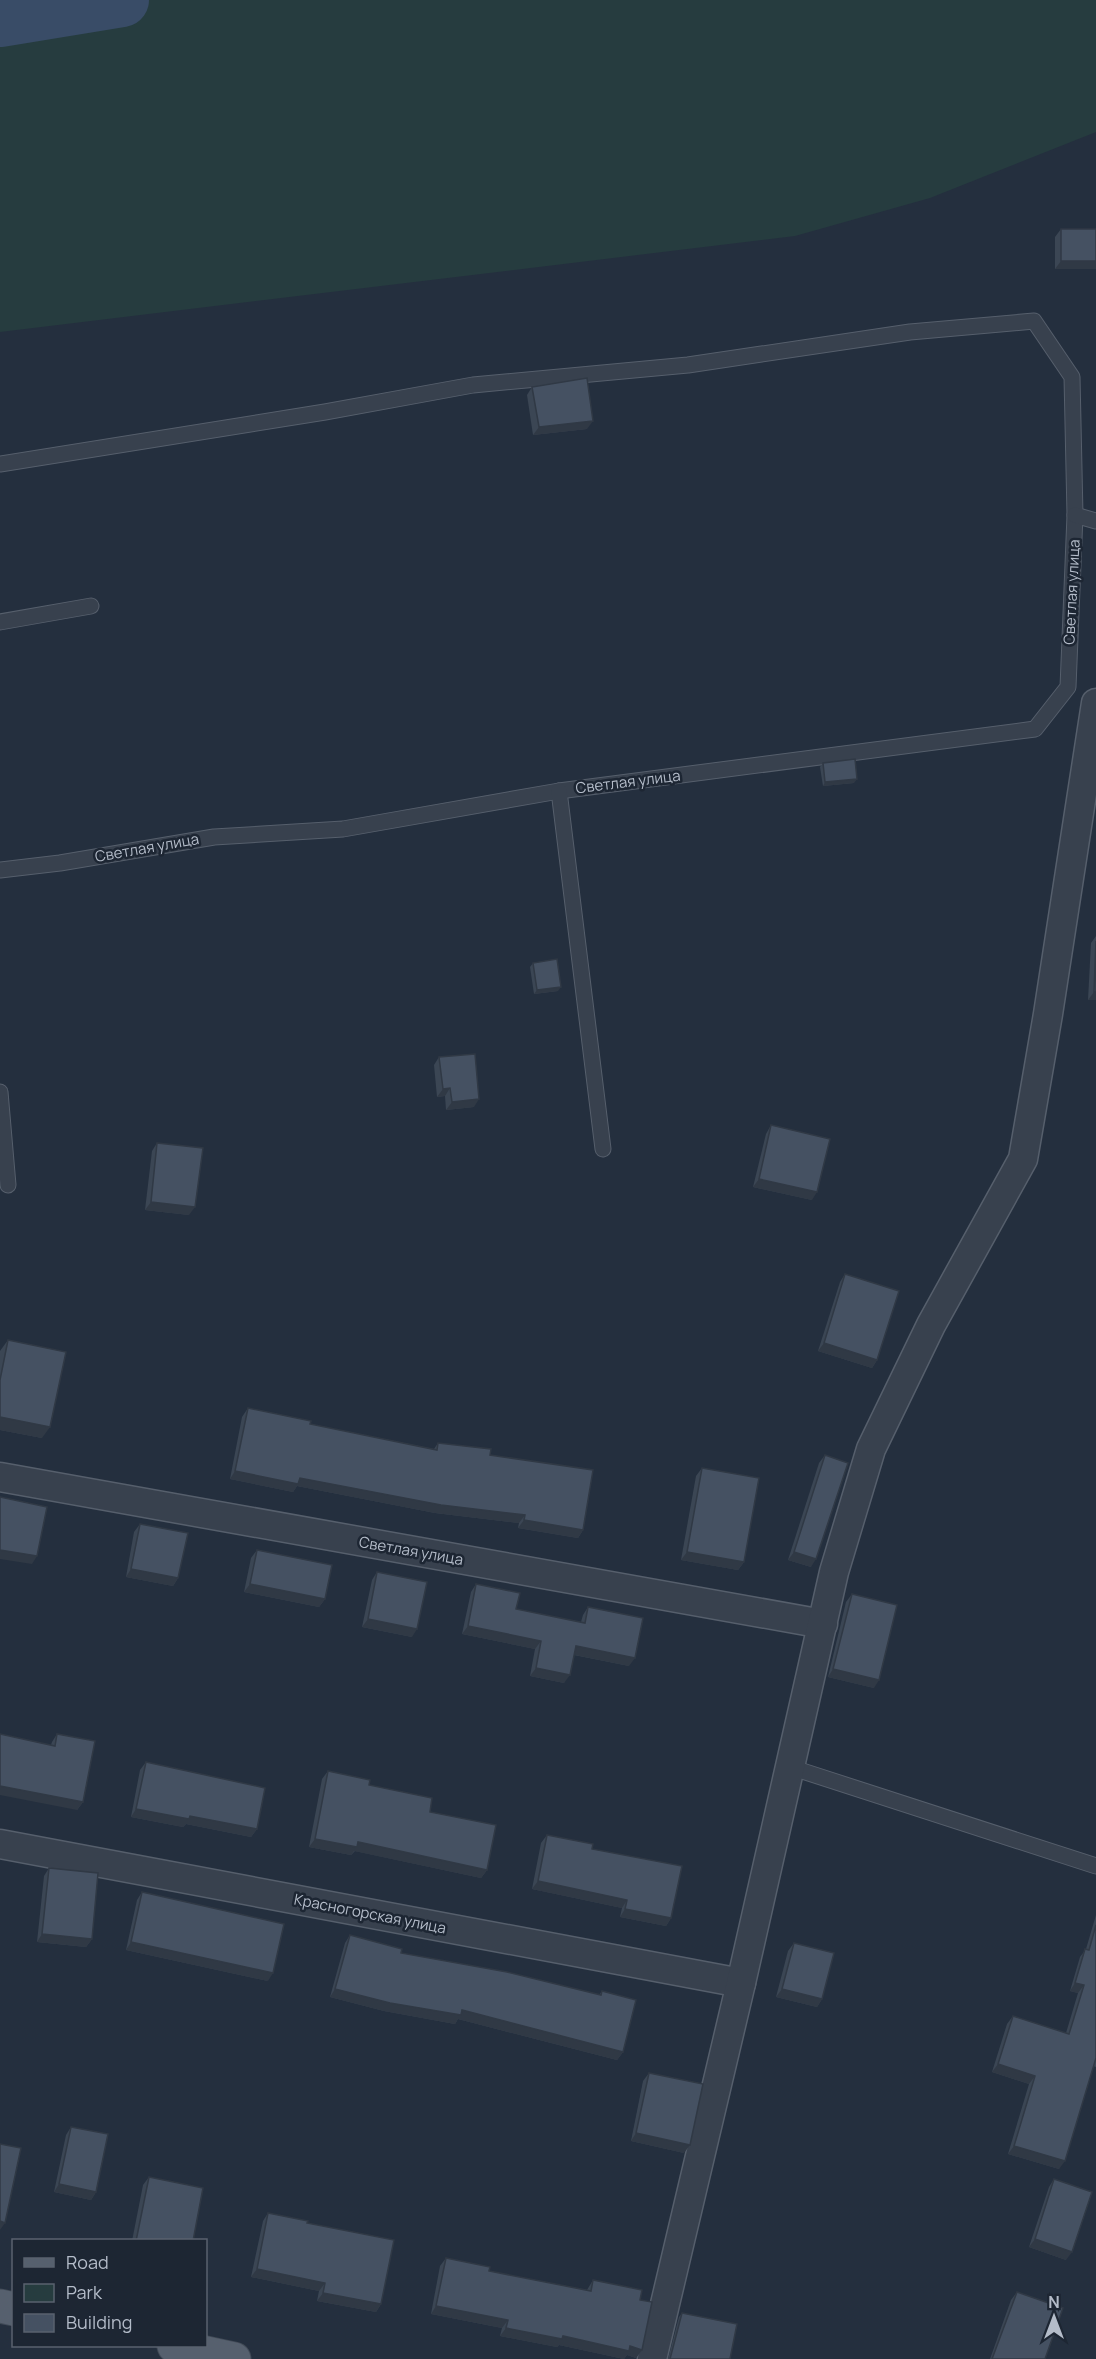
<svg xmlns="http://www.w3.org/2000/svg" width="1096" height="2359" font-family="Manrope,sans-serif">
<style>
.green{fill:#263c3f}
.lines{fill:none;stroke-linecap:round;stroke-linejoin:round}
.river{stroke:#394c67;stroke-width:54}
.lane-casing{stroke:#565f6c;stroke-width:17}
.street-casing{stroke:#565f6c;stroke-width:31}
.primary-casing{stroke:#414a57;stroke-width:35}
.lane{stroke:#38414e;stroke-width:15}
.street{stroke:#38414e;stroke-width:28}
.primary{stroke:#56606e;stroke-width:33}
.wall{fill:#3b4654}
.shaded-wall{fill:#303945}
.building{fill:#455162;stroke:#303945;stroke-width:1.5}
.labels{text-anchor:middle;stroke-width:5;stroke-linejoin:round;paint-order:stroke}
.street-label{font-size:15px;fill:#b4bcc9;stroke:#1d2633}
</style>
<rect width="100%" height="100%" fill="#242f3e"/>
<polygon class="green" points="0,0 1096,0 1096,132 930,198 795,236 0,332"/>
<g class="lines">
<polyline class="river" points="0,20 122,0"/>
<g class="lane-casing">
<g id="lane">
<polyline points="0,464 325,412 473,385 688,365 910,332 1034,321 1072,377 1075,515 1068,687 1035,729 559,791 343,829 214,837 60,863 0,870"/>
<polyline points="1075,515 1096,521"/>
<polyline points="0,622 91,606"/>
<polyline points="559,791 603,1149"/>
<polyline points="0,1092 8,1185"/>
<polyline points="790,1767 1096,1866"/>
</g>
</g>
<g class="street-casing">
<g id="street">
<polyline points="0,1477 823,1624"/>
<polyline points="0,1844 741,1983"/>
<polyline points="652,2359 741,1983 834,1572 871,1449 931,1325 1023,1159 1048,1014 1096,703"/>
</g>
</g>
<g class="primary-casing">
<g id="primary">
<polyline points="0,2306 14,2309"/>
<polyline points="174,2346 234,2359"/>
</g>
</g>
<use href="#lane" class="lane"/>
<use href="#street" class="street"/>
<use href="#primary" class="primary"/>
</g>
<g class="wall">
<polygon points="1061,229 1096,269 1055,269 1055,237"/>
<polygon points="532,387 587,429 533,435 527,395"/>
<polygon points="823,763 854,783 823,786 820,767"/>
<polygon points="1096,936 1096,1000 1088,1000 1091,943"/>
<polygon points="533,963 558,991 534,994 530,967"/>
<polygon points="439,1057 474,1107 446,1110 445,1096 437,1097 434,1065"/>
<polygon points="771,1125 812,1200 753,1187 766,1134"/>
<polygon points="157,1143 189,1215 145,1210 152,1151"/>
<polygon points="845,1274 877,1360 872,1368 818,1351 840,1282"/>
<polygon points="8,1340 42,1438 0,1430 0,1351"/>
<polygon points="248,1408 310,1424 434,1449 438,1443 490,1455 583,1530 578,1538 518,1528 519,1523 435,1513 297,1486 293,1492 230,1479 242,1417"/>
<polygon points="825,1455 811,1567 788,1560 819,1463"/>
<polygon points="702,1468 744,1562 738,1570 681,1560 696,1476"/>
<polygon points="140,1524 178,1578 173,1586 126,1577 134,1532"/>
<polygon points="257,1550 325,1599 319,1607 244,1592 251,1558"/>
<polygon points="377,1572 412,1637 362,1627 372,1580"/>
<polygon points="476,1584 516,1609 581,1622 583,1615 588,1607 629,1666 574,1655 564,1683 530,1676 535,1649 462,1634 471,1592"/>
<polygon points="852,1594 874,1688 828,1677 846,1602"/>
<polygon points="57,1734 83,1802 77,1810 51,1745 52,1742"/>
<polygon points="146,1762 257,1829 251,1837 186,1824 183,1827 131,1817 140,1770"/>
<polygon points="328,1771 369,1785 430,1812 487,1870 481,1878 355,1851 351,1855 309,1847 322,1779"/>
<polygon points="547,1835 592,1849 671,1918 666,1926 620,1917 622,1908 532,1889 541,1843"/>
<polygon points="49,1868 92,1939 86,1947 37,1942 44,1876"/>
<polygon points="142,1892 268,1981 126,1950 137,1900"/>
<polygon points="1096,1915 1096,2067 1093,2066 1059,2169 1008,2154 1029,2084 992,2072 1007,2024 1013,2016 1066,2033 1078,1993 1070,1991 1080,1957 1086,1949"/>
<polygon points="350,1935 401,1953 599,1995 602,1991 623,2052 617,2060 458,2019 455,2024 384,2011 330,1997 345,1943"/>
<polygon points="794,1943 822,1999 817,2007 776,1997 788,1951"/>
<polygon points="649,2073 684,2153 631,2141 643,2081"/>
<polygon points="71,2127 96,2192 91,2200 54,2192 66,2135"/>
<polygon points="149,2177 193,2241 132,2241 143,2185"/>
<polygon points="1054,2179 1066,2260 1029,2247 1049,2187"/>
<polygon points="268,2213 307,2223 381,2304 376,2312 317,2301 319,2291 251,2277 263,2221"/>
<polygon points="446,2258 489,2271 587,2290 593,2280 640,2300 642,2350 636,2358 627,2355 624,2359 559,2345 557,2347 500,2336 502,2328 431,2314 440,2266"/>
<polygon points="1017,2292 1045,2359 990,2359 1011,2300"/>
<polygon points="682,2313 730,2359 668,2359 679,2317"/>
</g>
<g class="shaded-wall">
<polygon points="1061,261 1096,261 1096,269 1055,269"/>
<polygon points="593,421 587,429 533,435 539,427"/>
<polygon points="857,779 854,783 823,786 825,782"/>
<polygon points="561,987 558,991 534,994 537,990"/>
<polygon points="1094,992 1096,992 1096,1000 1088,1000"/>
<polygon points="450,1088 445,1096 437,1097 443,1089"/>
<polygon points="479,1099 474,1107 446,1110 452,1102"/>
<polygon points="759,1179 817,1192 812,1200 753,1187"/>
<polygon points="151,1202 195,1207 189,1215 145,1210"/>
<polygon points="824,1343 877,1360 872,1368 818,1351"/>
<polygon points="0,1417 50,1427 42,1438 0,1430"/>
<polygon points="235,1471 300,1478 525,1515 519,1523 435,1513 297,1486 293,1492 230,1479"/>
<polygon points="524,1520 583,1530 578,1538 518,1528"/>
<polygon points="0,1550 37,1556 32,1564 0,1559"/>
<polygon points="687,1552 744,1562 738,1570 681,1560"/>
<polygon points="794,1552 816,1559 811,1567 788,1560"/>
<polygon points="131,1569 178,1578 173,1586 126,1577"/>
<polygon points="250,1584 325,1599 319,1607 244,1592"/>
<polygon points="368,1619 417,1629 412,1637 362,1627"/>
<polygon points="468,1626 541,1641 535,1649 462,1634"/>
<polygon points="576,1646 635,1658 629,1666 570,1654"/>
<polygon points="536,1668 570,1675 564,1683 530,1676"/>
<polygon points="833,1669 879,1680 874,1688 828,1677"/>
<polygon points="0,1786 83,1802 77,1810 0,1795"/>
<polygon points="136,1809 190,1816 257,1829 251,1837 186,1824 183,1827 131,1817"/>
<polygon points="315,1839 358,1842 487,1870 481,1878 354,1851 351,1855 309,1847"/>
<polygon points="538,1881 627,1900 622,1908 532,1889"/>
<polygon points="625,1909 671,1918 666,1926 620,1917"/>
<polygon points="42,1934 92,1939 86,1947 37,1942"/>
<polygon points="131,1942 273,1973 268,1981 126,1950"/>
<polygon points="1075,1983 1084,1985 1078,1993 1070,1991"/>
<polygon points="335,1989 462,2010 623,2052 617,2060 458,2019 455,2024 384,2011 330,1997"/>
<polygon points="782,1989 822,1999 817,2007 776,1997"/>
<polygon points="998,2064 1035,2076 1029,2084 992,2072"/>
<polygon points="636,2133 690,2145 684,2153 631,2141"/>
<polygon points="1014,2146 1065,2161 1059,2169 1008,2154"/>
<polygon points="59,2184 96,2192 91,2200 54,2192"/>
<polygon points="0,2221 5,2223 0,2230"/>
<polygon points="1035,2239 1072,2252 1066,2260 1029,2247"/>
<polygon points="257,2269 325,2283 319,2291 251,2277"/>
<polygon points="323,2293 381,2304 376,2312 317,2301"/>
<polygon points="436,2306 508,2320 502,2328 431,2314"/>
<polygon points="506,2328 630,2346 642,2350 636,2358 627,2355 624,2359 559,2345 557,2347 500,2336"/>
</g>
<g class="building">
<rect x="1061" y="229" width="35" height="32"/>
<polygon points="587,378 593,421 539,427 532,387"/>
<polygon points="855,759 857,779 825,782 823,763"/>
<polygon points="1096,941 1096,992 1094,992"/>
<polygon points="557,959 561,987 537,990 533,963"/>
<polygon points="475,1054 479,1099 452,1102 450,1088 443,1089 439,1057"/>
<polygon points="771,1125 830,1139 817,1192 759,1179"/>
<polygon points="157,1143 203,1148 195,1207 151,1202"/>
<polygon points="845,1274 899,1291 877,1360 824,1343"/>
<polygon points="8,1340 66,1352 50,1427 0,1417 0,1380"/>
<polygon points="248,1408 311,1421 310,1424 437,1450 438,1443 491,1449 490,1455 593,1470 583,1530 524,1520 525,1515 441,1505 300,1478 298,1484 235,1471"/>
<polygon points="825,1455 848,1463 816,1559 794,1552"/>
<polygon points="702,1468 759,1478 744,1562 687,1552"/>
<polygon points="0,1497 47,1507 37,1556 0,1550"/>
<polygon points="140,1524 188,1533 178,1578 131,1569"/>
<polygon points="257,1550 332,1565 325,1599 250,1584"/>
<polygon points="377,1572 427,1582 417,1629 368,1619"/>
<polygon points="476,1584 520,1593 516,1609 585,1623 588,1607 643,1618 635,1658 576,1646 570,1675 536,1668 541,1641 468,1626"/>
<polygon points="852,1594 897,1605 879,1680 833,1669"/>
<polygon points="0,1734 55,1746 57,1734 95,1741 83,1802 0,1786"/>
<polygon points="146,1762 265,1788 257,1829 190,1816 189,1819 136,1809"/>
<polygon points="328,1771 370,1780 369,1785 432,1798 430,1812 496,1825 487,1870 358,1842 357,1847 315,1839"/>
<polygon points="547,1835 593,1844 592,1849 682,1866 671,1918 625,1909 627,1900 538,1881"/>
<polygon points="49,1868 98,1873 92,1939 42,1934"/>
<polygon points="142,1892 284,1924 273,1973 131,1942"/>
<polygon points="1096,1925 1096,2058 1065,2161 1014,2146 1035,2076 998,2064 1013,2016 1069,2034 1084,1985 1075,1983 1085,1949 1089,1950"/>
<polygon points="350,1935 402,1949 401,1953 507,1972 601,1995 602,1991 636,2000 623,2052 462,2010 461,2015 390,2003 335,1989"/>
<polygon points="794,1943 834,1953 822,1999 782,1989"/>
<polygon points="649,2073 703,2084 690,2145 636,2133"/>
<polygon points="71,2127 108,2134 96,2192 59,2184"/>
<polygon points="0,2144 21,2148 5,2223 0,2221"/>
<polygon points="149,2177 203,2188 193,2241 136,2241"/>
<polygon points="1054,2179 1092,2192 1072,2252 1035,2239"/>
<polygon points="268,2213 308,2221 307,2223 394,2240 381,2304 323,2293 325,2283 257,2269"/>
<polygon points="446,2258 490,2267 489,2271 591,2291 593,2280 642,2290 640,2300 652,2302 642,2350 630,2346 629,2351 563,2336 562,2339 506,2328 508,2320 436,2306"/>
<polygon points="1017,2292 1063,2308 1045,2359 992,2359"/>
<polygon points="682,2313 737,2324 730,2359 670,2359"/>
</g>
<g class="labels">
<g class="street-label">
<text transform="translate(1072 592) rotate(-87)" y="5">Светлая улица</text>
<text transform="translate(628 782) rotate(-7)" y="5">Светлая улица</text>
<text transform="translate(147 848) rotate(-10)" y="5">Светлая улица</text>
<text transform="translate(411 1551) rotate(10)" y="5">Светлая улица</text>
<text transform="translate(370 1914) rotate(11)" y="5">Красногорская улица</text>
</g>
</g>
<rect x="12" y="2239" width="195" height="108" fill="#1d2633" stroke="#59626f" stroke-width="1.5"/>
<rect x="24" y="2258" width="30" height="9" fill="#56606e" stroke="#59626f" stroke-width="1.5"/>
<text x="66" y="2269" font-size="18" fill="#b4bcc9">Road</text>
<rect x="24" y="2284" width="30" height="18" fill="#263c3f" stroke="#59626f" stroke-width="1.5"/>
<text x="66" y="2299" font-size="18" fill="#b4bcc9">Park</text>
<rect x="24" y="2314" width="30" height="18" fill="#455162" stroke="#59626f" stroke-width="1.5"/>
<text x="66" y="2329" font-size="18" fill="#b4bcc9">Building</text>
<g transform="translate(1054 2317)" stroke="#1d2633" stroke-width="4.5" paint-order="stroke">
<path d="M0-4.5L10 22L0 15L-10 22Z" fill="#b4bcc9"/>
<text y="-9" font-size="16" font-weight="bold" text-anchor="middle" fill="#b4bcc9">N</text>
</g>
</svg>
